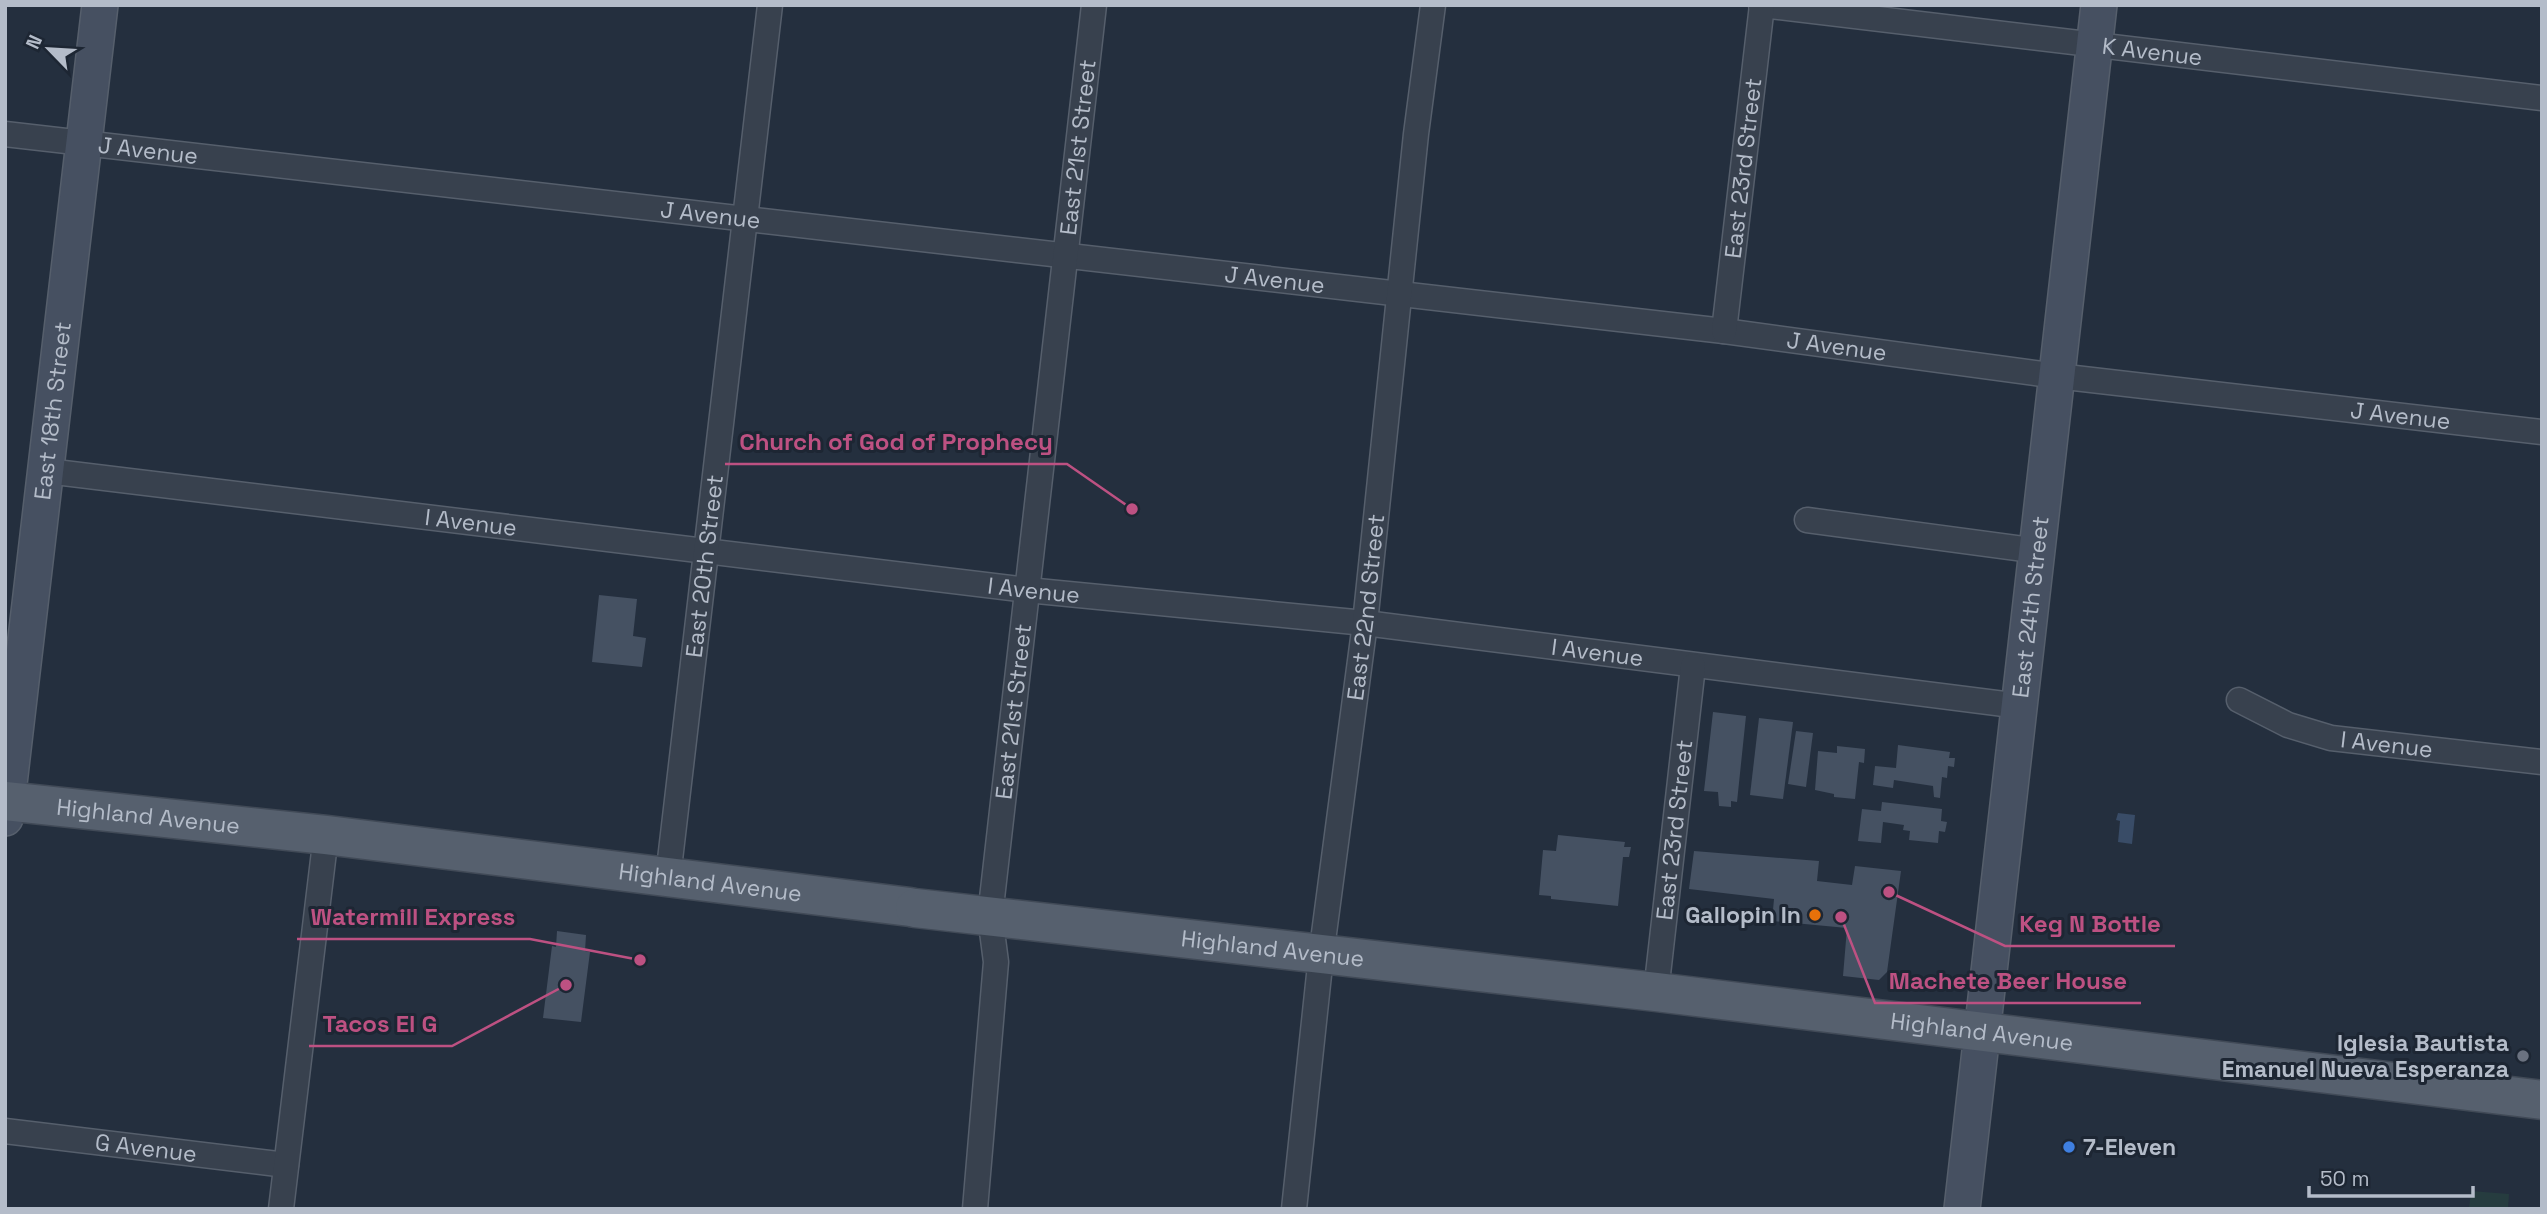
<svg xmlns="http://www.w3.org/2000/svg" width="2547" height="1214" font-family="'Space Grotesk',sans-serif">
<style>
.green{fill:#263c3f}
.water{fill:#394c67}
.building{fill:#455162}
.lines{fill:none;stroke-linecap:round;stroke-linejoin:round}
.street-casing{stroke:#565f6c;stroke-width:27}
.secondary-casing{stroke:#565f6c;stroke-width:38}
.primary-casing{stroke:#414a57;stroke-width:41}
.street{stroke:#38414e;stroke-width:24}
.secondary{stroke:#465061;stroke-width:35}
.primary{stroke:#56606e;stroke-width:38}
.food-dot{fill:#e8710a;stroke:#1d2633;stroke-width:2.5}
.worship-dot{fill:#6b7280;stroke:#1d2633;stroke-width:2.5}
.shop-dot{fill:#3f7fe0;stroke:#1d2633;stroke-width:2.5}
.labels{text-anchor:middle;stroke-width:6;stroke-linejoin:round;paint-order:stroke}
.street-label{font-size:23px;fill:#b4bcc9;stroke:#1d2633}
.poi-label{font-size:23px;font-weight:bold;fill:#b4bcc9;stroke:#1d2633;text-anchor:end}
.leader{fill:none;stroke:#bd5182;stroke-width:2.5}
.callout-dot{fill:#bd5182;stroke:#1d2633;stroke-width:2.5}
.callout-label{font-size:24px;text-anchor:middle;font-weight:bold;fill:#bd5182;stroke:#1d2633;stroke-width:6;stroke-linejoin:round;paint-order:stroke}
</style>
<rect width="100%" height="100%" fill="#242f3e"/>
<polygon class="green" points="2471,1191 2509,1194 2508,1209 2469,1209"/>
<polygon class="water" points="2118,813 2135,815 2132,844 2118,842 2120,821 2116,820"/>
<g class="building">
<polygon points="599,595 637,599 633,636 646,638 642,667 592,662"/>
<polygon points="1713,712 1746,716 1737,802 1731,801 1731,807 1719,806 1718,792 1704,791"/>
<polygon points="1759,718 1793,722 1783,799 1750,795"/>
<polygon points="1796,731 1813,733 1806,787 1788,784"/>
<polygon points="1898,745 1950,752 1949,758 1955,758 1954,767 1948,766 1947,778 1942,777 1940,798 1934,797 1933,786 1894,780 1893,788 1873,785 1875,766 1896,768"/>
<polygon points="1837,746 1865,749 1864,763 1859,762 1855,799 1834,797 1834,794 1815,790 1818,751 1837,753"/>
<polygon points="1882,802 1942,809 1941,821 1947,822 1945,832 1939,831 1938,843 1909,840 1910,831 1903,830 1904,825 1883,822 1881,843 1858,841 1862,809 1881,811"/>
<polygon points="1558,835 1625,842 1624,847 1631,847 1629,857 1623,857 1618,906 1551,899 1551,896 1539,895 1543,850 1556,851"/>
<polygon points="1694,851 1819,861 1817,881 1852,885 1855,866 1901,871 1887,972 1879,980 1843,976 1847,928 1772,921 1774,899 1689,889"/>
<polygon points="557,931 586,935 585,951 590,952 581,1022 543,1018 552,946 556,947"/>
</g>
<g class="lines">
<g class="street-casing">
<g id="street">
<path id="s1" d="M 1761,5 L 2542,98"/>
<path id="s2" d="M 5,134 L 1724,331 L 2057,376 L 2542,432"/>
<path id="s3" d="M 1724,331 L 1762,5"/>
<path id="s4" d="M 47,471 L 1027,590 L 1365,623 L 2020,706"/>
<polyline points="1807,520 2038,551"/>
<path id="s5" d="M 2239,700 L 2288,725 L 2331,738 L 2542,762"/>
<path id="s6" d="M 668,877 L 770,5"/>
<path id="s7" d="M 1656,992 L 1693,666"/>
<path id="s8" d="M 5,1131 L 286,1165"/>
<polyline points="281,1209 326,835"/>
<path id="s9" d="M 975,1209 L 996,962 L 990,916 L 1094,5"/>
<path id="s10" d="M 1294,1209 L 1321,956 L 1365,623 L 1416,134 L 1433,5"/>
</g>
</g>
<g class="secondary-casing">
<g id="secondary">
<path id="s11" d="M 5,818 L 100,5"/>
<path id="s12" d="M 1962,1209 L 2099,5"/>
</g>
</g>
<g class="primary-casing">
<g id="primary">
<path id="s13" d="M 5,801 L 326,835 L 910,907"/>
<path id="s14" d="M 915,908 L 1656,992 L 2542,1100"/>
</g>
</g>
<use href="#street" class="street"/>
<use href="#secondary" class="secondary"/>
<use href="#primary" class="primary"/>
</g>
<circle class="food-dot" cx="1815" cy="915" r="7"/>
<circle class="worship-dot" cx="2523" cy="1056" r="7"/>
<circle class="shop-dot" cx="2069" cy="1147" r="7"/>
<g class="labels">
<g class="street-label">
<text dy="8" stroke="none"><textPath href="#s1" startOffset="394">K Avenue</textPath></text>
<text dy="8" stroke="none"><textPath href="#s9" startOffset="1068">East 21st Street</textPath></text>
<text dy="8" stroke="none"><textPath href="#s2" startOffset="144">J Avenue</textPath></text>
<text dy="8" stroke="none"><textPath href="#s3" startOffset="164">East 23rd Street</textPath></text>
<text dy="8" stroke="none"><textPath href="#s2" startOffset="710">J Avenue</textPath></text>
<text dy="8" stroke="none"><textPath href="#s2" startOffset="1278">J Avenue</textPath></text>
<text dy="8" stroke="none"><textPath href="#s2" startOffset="1844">J Avenue</textPath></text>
<text dy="8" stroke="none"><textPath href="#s11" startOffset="410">East 18th Street</textPath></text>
<text dy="8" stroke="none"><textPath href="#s2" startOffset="2412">J Avenue</textPath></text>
<text dy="8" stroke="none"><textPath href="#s4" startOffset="427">I Avenue</textPath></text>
<text dy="8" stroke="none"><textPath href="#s6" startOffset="313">East 20th Street</textPath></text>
<text dy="8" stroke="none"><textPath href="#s4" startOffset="994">I Avenue</textPath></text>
<text dy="8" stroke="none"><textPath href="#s10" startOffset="606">East 22nd Street</textPath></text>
<text dy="8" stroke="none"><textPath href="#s12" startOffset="606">East 24th Street</textPath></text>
<text dy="8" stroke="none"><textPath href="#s4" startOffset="1561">I Avenue</textPath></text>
<text dy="8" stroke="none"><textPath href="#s9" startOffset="500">East 21st Street</textPath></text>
<text dy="8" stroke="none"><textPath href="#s5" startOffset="156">I Avenue</textPath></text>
<text dy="8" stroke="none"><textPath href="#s13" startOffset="144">Highland Avenue</textPath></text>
<text dy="8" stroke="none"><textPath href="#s7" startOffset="163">East 23rd Street</textPath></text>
<text dy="8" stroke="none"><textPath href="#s13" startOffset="710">Highland Avenue</textPath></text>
<text dy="8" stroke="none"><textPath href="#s14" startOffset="360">Highland Avenue</textPath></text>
<text dy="8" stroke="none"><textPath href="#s14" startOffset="1074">Highland Avenue</textPath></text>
<text dy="8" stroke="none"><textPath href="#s8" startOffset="142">G Avenue</textPath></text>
</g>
<g class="poi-label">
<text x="1801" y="923">Gallopin In</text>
<text x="2509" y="1051">Iglesia Bautista<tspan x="2509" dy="26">Emanuel Nueva Esperanza</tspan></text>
<text x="2083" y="1155" text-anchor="start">7-Eleven</text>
</g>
</g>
<path class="leader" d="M1132 509L1067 464H725M640 960L530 939H297M1889 892L2005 946H2175M1841 917L1875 1003H2141M566 985L452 1046H309"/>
<g class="callout-dot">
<circle cx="1132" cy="509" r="7"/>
<circle cx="640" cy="960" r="7"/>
<circle cx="1889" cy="892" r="7"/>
<circle cx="1841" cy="917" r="7"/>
<circle cx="566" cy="985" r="7"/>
</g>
<g class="callout-label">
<text x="896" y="450">Church of God of Prophecy</text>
<text x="413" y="925">Watermill Express</text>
<text x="2090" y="932">Keg N Bottle</text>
<text x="2008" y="989">Machete Beer House</text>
<text x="380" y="1032">Tacos El G</text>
</g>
<rect width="2547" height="1214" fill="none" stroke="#b4bcc9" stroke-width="14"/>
<g transform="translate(49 49) rotate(295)" stroke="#1d2633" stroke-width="5" paint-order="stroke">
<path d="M0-5L12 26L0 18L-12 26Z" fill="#b4bcc9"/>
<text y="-10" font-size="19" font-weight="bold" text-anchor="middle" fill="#b4bcc9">N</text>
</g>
<path d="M2309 1186v10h164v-10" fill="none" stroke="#b4bcc9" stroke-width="3.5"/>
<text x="2320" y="1186" font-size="21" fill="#b4bcc9" stroke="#1d2633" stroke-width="5" paint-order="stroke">50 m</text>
</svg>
